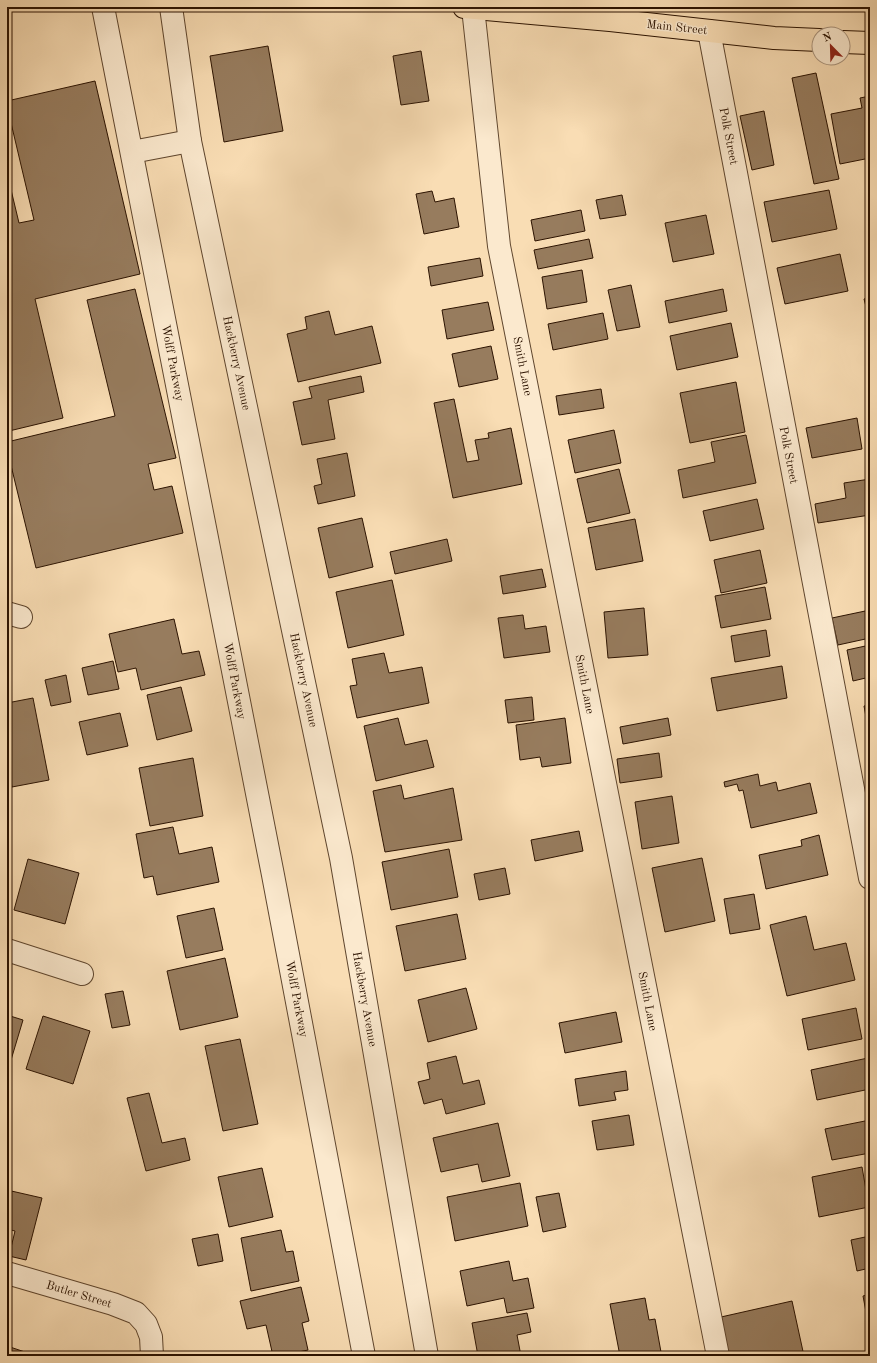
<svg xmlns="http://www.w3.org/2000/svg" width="877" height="1363" font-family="'Old Standard TT',serif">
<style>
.building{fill:#977c5e;stroke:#2c1301}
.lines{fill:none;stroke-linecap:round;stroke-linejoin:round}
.minor-casing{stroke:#5f462e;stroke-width:24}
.tertiary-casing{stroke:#5f462e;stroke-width:24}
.primary-casing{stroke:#2c1301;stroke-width:24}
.minor{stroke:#fbe9ce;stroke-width:22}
.tertiary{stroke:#fbe9ce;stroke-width:22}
.primary{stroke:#f9ddb4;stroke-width:22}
.labels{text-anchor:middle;stroke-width:3;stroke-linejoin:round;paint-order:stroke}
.street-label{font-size:12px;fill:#2c1301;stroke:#fbe9ce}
</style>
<rect width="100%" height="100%" fill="#f9ddb4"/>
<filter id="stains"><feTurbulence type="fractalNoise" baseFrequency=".005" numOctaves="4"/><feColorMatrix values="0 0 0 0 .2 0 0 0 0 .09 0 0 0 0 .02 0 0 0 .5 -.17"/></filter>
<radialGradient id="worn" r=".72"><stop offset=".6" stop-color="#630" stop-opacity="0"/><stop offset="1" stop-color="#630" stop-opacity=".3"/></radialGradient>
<g class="building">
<polygon points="268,46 283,131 224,142 210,56"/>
<polygon points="421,51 429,101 401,105 393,56"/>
<polygon points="816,73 839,179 814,184 792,78"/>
<polygon points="95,81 140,274 35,299 63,418 9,431 7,420 7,173 19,223 34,220 7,106 7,101"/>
<polygon points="870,96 870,158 840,164 831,114 862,108 860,98"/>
<polygon points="764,111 774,165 752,170 740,116"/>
<polygon points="829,190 837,229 772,242 764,202"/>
<polygon points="432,191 435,202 454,198 459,227 424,234 416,194"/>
<polygon points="622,195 626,215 600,219 596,200"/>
<polygon points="581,210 585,231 535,241 531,220"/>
<polygon points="706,215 714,254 673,262 665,223"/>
<polygon points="589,239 593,258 538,269 534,250"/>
<polygon points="840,254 848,291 785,304 777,268"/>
<polygon points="480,258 483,276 431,286 428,267"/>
<polygon points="582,270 587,302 547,309 542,277"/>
<polygon points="631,285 640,327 617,331 608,290"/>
<polygon points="135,289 176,458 148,464 154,490 172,486 183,533 36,568 7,449 7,442 115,416 87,300"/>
<polygon points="723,289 727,311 669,323 665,301"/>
<polygon points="870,297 870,322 864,299"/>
<polygon points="488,302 494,330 447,339 442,310"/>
<polygon points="329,311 335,335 372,326 381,363 298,382 287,334 307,329 305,317"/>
<polygon points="603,313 608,339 553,350 548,324"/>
<polygon points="731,323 738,357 677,370 670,336"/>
<polygon points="491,346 498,379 459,387 452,354"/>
<polygon points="361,376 364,392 328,400 335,439 302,445 293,402 312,398 309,387"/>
<polygon points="736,382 745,432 690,443 680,393"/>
<polygon points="601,389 604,408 559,415 556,396"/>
<polygon points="454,399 467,462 479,460 475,440 489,438 488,433 511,428 522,484 453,498 434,403"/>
<polygon points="857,418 862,449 812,458 806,428"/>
<polygon points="614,430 621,463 575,473 568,440"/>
<polygon points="746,435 756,483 683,498 678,470 715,462 711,442"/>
<polygon points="347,453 355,496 318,504 314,486 322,484 317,459"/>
<polygon points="619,469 630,513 587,523 577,479"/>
<polygon points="870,479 870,515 818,523 815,504 846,498 844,483"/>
<polygon points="757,499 764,529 710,541 703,511"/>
<polygon points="362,518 373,567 329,578 318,528"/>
<polygon points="635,519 643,561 596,570 588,528"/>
<polygon points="447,539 452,561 395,574 390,552"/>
<polygon points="760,550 767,583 721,593 714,560"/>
<polygon points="542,569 546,587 503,594 500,576"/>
<polygon points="392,580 404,635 348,648 336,592"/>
<polygon points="765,587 771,619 721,628 715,596"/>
<polygon points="644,608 648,655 608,658 604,612"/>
<polygon points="870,610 870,638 838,645 832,618"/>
<polygon points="523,615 525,629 546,626 550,652 504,658 498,618"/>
<polygon points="174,619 182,654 199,651 205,675 141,690 136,668 118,672 109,634"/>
<polygon points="766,630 770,656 735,662 731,636"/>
<polygon points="870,645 870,677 853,681 847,650"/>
<polygon points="384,653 389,673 422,667 429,703 357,718 350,686 357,685 352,659"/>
<polygon points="113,661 119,689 88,695 82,668"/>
<polygon points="782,666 787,698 717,711 711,678"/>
<polygon points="66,675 71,702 51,706 45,680"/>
<polygon points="181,687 192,731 157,740 147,695"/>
<polygon points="532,697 534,720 508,723 505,700"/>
<polygon points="33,698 49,780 12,787 7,759 7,703"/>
<polygon points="870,705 870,739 864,706"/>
<polygon points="120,713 128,746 87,755 79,722"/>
<polygon points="398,718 405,745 427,740 434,767 376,781 364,726"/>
<polygon points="565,718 571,763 542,767 540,757 520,760 516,725"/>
<polygon points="668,718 671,735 623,744 620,727"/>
<polygon points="659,753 662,777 620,783 617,759"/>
<polygon points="193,758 203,816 150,826 139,768"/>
<polygon points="758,774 760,786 776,782 778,791 810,783 817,813 751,828 743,790 739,791 737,784 725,787 724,782"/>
<polygon points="401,785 404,799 453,788 462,840 385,852 373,791"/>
<polygon points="672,796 679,843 642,849 635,802"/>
<polygon points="173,827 179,854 212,847 219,882 157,895 153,876 144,878 136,834"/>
<polygon points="579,831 583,851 535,861 531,840"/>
<polygon points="819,835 828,875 766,889 759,855 802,846 801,840"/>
<polygon points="449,849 458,897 391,910 382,862"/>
<polygon points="702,858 715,921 665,932 652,868"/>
<polygon points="28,859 79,873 65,924 14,910"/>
<polygon points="505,868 510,894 479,900 474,874"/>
<polygon points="754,894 760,929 730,934 724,899"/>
<polygon points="214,908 223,950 186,958 177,916"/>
<polygon points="457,914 466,959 405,971 396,926"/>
<polygon points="806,916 814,950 846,943 855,980 787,996 770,925"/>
<polygon points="225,958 238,1017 180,1030 167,971"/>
<polygon points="466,988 477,1029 428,1042 418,1000"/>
<polygon points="123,991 130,1025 112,1028 105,994"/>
<polygon points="856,1008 862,1039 808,1050 802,1019"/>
<polygon points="616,1012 622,1042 565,1053 559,1023"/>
<polygon points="7,1015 23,1020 8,1070 7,1070"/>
<polygon points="43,1016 90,1031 73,1084 26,1069"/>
<polygon points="240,1039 258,1124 223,1131 205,1046"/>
<polygon points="456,1056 463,1084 479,1080 485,1104 446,1114 442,1099 424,1104 418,1082 430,1079 427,1063"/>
<polygon points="868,1058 870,1067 870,1089 817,1100 811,1070"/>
<polygon points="626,1071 628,1090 614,1092 616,1100 579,1106 575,1079"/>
<polygon points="149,1093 162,1143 185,1138 190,1160 146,1171 127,1098"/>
<polygon points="629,1115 634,1145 597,1150 592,1121"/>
<polygon points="870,1120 870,1153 832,1160 825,1129"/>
<polygon points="498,1123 510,1176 482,1182 478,1164 441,1172 433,1138"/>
<polygon points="862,1167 869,1207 819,1217 812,1177"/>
<polygon points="262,1168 273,1217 229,1227 218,1177"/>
<polygon points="520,1183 528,1226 455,1241 447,1197"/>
<polygon points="7,1190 42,1198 26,1260 9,1256 15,1231 7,1229"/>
<polygon points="559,1193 566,1227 543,1232 536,1197"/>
<polygon points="281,1230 286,1252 293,1251 299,1281 251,1291 241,1238"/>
<polygon points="218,1234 223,1261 198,1266 192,1239"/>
<polygon points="870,1236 870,1268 857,1271 851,1240"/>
<polygon points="509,1261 513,1281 528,1278 534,1308 507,1313 504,1298 467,1306 460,1271"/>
<polygon points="301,1287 309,1321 302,1323 308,1350 280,1356 273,1356 266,1325 247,1329 240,1301"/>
<polygon points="870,1294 870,1328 869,1328 863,1296"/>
<polygon points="645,1298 649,1320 655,1319 661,1352 653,1353 653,1356 620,1356 610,1304"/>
<polygon points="792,1301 804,1356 729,1356 721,1317"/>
<polygon points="527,1313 531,1332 517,1335 521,1356 478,1356 472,1323"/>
<polygon points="7,1346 37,1356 7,1356"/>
</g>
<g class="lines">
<g class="minor-casing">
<g id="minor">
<polyline points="103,7 273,875 364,1356"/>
<polyline points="171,7 190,141 341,858 427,1356"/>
<polyline points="473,8 499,246 718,1356"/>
<polyline points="132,152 190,141"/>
<polyline points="7,613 21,617"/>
<polyline points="7,950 82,974"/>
<polyline points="7,1273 113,1304 136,1313 146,1324 151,1337 152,1356"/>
</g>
</g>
<g class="tertiary-casing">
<polyline id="tertiary" points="709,31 870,878"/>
</g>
<g class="primary-casing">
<g id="primary">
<polyline points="464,7 610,20 774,38 819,40"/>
<polyline points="843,42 870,43"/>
</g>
</g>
<use href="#minor" class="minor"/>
<use href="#tertiary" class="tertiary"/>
<use href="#primary" class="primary"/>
</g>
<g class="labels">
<g class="street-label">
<text transform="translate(677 27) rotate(6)" y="4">Main Street</text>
<text transform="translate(729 136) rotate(79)" y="4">Polk Street</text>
<text transform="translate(173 363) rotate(79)" y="4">Wolff Parkway</text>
<text transform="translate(237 363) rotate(78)" y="4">Hackberry Avenue</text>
<text transform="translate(523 366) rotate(79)" y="4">Smith Lane</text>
<text transform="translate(789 455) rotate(79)" y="4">Polk Street</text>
<text transform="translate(304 680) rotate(78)" y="4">Hackberry Avenue</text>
<text transform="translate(235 681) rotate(79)" y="4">Wolff Parkway</text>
<text transform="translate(585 684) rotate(79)" y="4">Smith Lane</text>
<text transform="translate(297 999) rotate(79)" y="4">Wolff Parkway</text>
<text transform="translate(365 999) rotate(80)" y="4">Hackberry Avenue</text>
<text transform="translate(648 1001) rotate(79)" y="4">Smith Lane</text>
<text transform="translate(79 1294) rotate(17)" y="4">Butler Street</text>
</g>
</g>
<rect width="877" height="1363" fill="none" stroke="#f9ddb4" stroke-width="24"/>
<rect x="8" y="8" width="861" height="1347" fill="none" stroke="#2c1301" stroke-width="2"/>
<rect x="12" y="12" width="853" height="1339" fill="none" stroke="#2c1301"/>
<g transform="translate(831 46) rotate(337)"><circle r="19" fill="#fbe9ce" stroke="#a8937c"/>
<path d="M0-3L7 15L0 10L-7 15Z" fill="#8f2418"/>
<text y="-6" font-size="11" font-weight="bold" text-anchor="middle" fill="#2c1301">N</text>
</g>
<rect width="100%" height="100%" filter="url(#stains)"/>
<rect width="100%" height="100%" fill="url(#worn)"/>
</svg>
